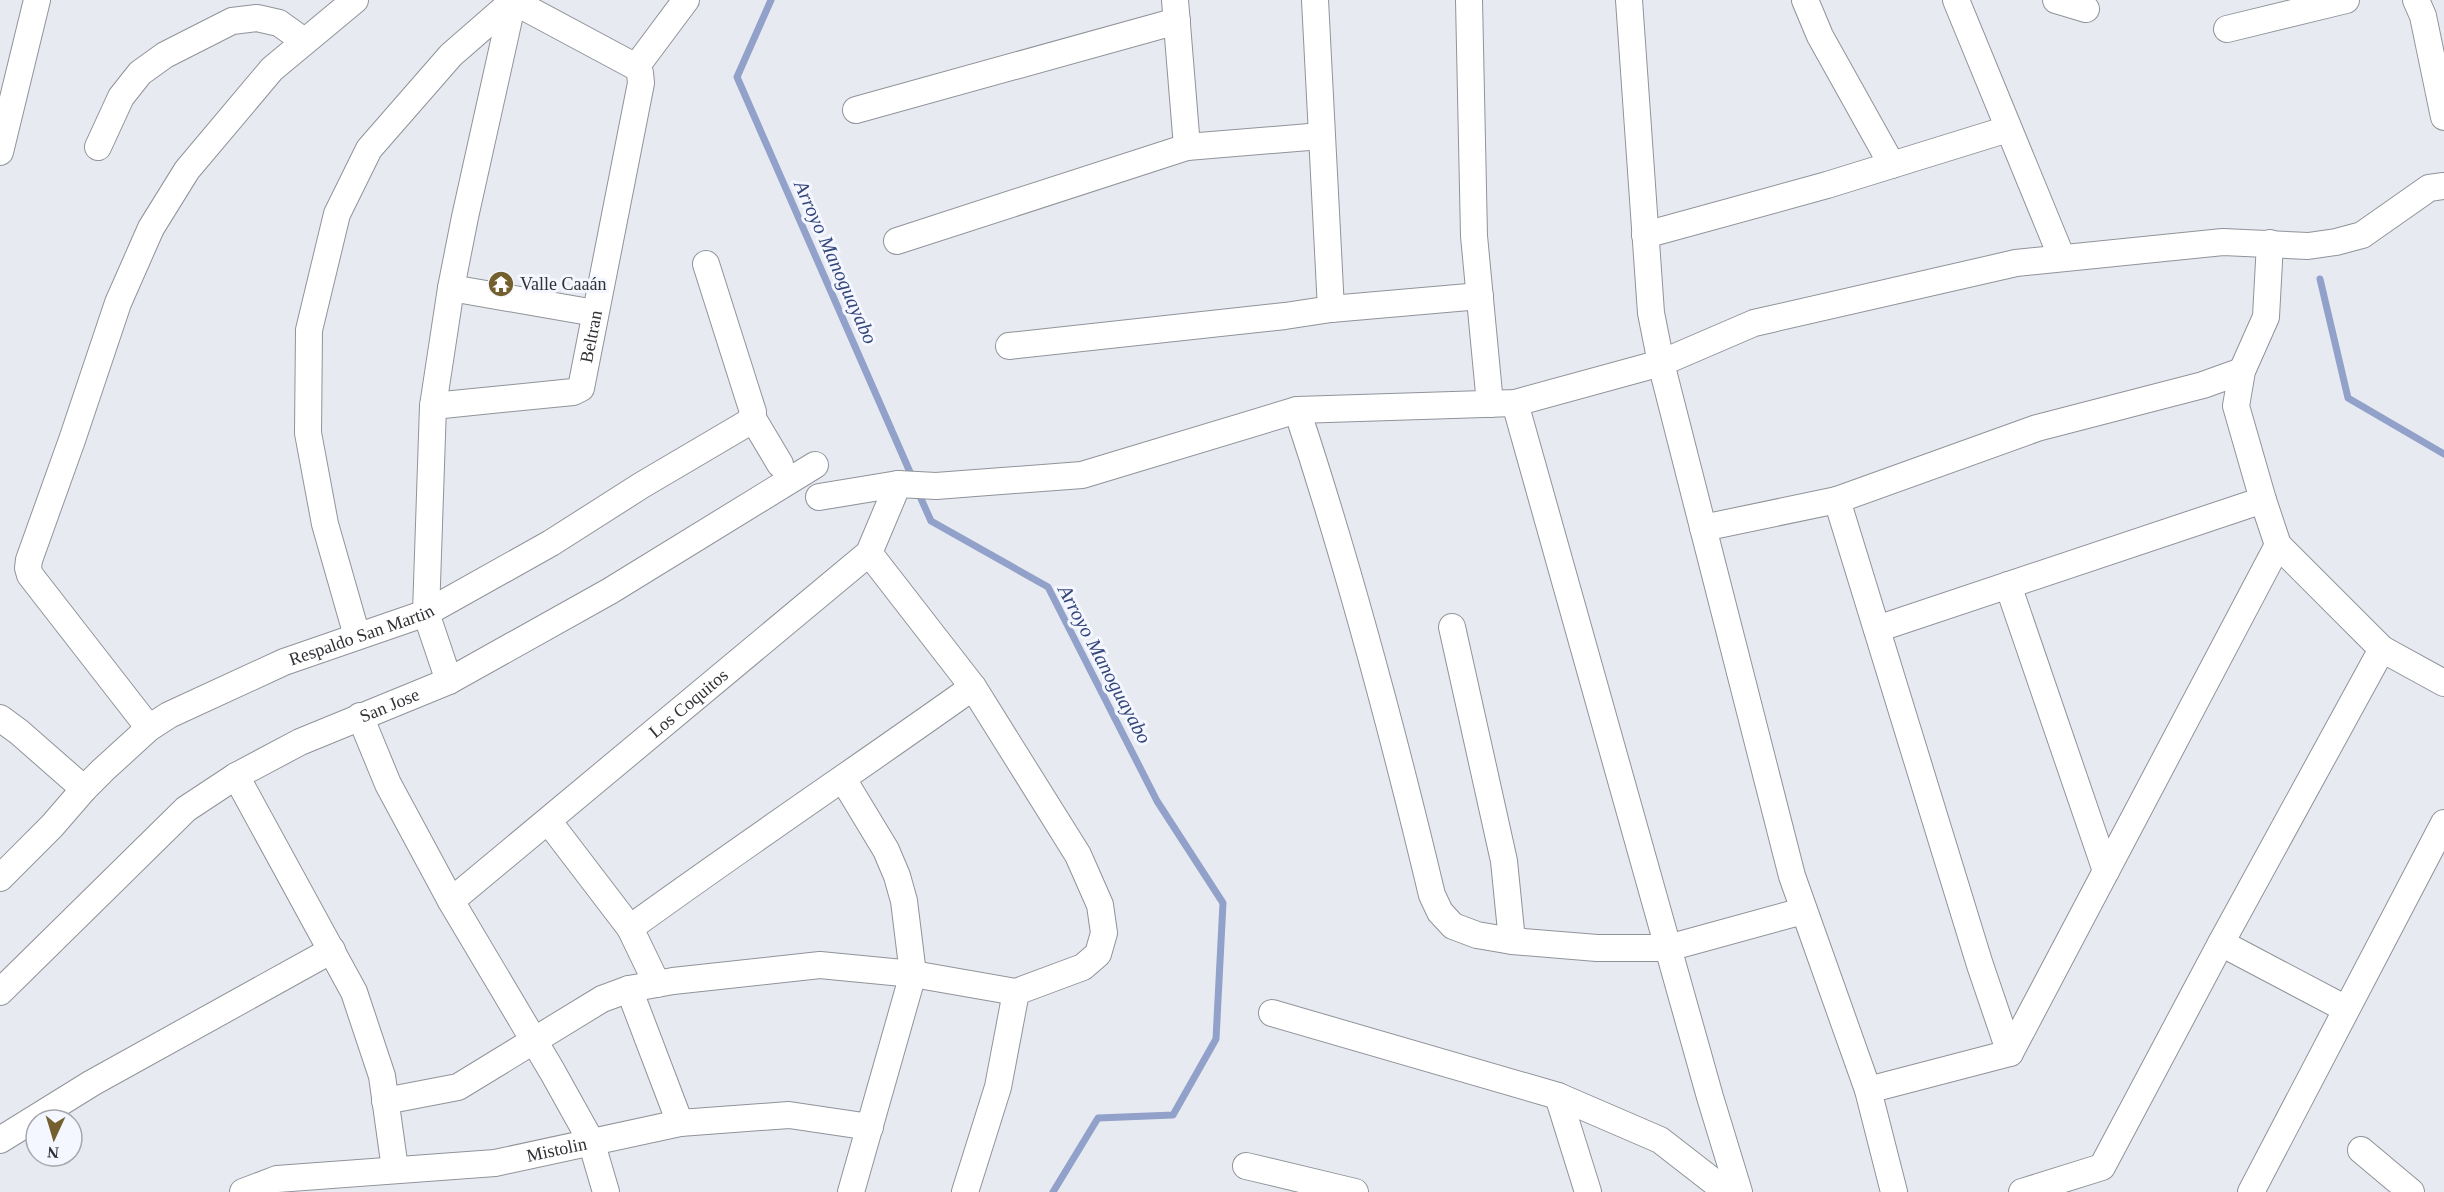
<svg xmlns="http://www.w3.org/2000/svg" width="2444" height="1192" font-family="Georgia,serif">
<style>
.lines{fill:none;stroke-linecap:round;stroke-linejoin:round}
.stream{stroke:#91a1c9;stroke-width:7}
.minor-casing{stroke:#909399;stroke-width:28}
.minor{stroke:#fff;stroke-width:26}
.labels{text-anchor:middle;stroke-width:6;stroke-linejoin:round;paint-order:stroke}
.poi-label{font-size:18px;fill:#303134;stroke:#f4f7ff;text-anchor:start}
.street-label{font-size:18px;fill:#303134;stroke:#f4f7ff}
.water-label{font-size:20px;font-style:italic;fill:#334579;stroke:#f4f7ff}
</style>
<rect width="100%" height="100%" fill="#e7eaf1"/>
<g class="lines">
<g class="stream">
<polyline points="771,0 737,77 913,479"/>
<polyline points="2320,279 2348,398 2444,454"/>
<polyline points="918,492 931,521 1048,587 1157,801 1223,903 1216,1039 1173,1115 1098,1118 1053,1192"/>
</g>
<g class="minor-casing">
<g id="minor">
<polyline points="511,0 636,67"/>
<polyline points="1175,0 1187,147"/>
<polyline points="1315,0 1331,309"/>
<polyline points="1469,0 1474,236 1490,404"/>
<polyline points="1629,0 1651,313 1661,363 1792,876 1868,1090 1894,1192"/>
<polyline points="1805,0 1820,36 1892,165"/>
<polyline points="1956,0 2062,258"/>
<polyline points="2056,0 2086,9"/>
<polyline points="2416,0 2423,16 2444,117"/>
<polyline points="2227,29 2346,0"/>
<polyline points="636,67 686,0"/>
<polyline points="856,110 1177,21"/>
<polyline points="98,147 121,97 140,73 165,55 232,21 257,18 279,23 304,41"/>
<polyline points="0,152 37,0"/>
<polyline points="1645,235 1827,185 2008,129"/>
<polyline points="897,241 1187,147 1321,136"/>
<polyline points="2270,243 2266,317 2242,371 2236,406 2263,500 2278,545 2382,649 2444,683"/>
<polyline points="451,288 595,313"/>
<polyline points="1009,346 1285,316 1331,309 1480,296"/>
<polyline points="1515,403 1710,1097 1739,1192"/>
<path id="s1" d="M 433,406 L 573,392 L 581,388 L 641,83 L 640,73 L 636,67"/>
<path d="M 1297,410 C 1350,570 1393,732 1432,895 L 1440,912 L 1453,926 L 1477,935 L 1512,941 L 1597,948 L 1668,948 L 1803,911"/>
<polyline points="752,417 780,464"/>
<polyline points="819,497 898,484 936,486 1082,475 1297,410 1515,403 1661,363 1754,323 2016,263 2223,242 2308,246 2336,242 2362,235 2429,188 2444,186"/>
<polyline points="1837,500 1980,965 2010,1053"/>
<polyline points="1703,528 1837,500 2037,428 2203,385 2242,371"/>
<polyline points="2008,585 2106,871"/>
<polyline points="1452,627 1504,861 1512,941"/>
<polyline points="1877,629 2263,500"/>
<polyline points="357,636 325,524 308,433 309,330 337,214 369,149 451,55 513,1"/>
<polyline points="449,681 426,613 433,406 451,288 465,217 513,1"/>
<polyline points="360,716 388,784 451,901 552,1071 591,1141 606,1192"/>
<polyline points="0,718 19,732 84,789"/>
<polyline points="149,728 30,575 28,568 29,560 72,440 118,303 151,228 187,170 272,69 355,0"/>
<polyline points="236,776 354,992 382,1076 395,1169"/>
<polyline points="843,779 886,850 897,876 904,901 913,974 851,1192"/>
<polyline points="549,822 630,928 657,984"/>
<path id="s2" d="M 0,878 L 52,826 L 84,789 L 103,770 L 149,728 L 169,715 L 284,662 L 426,613 L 551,543 L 642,485 L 749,422 L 753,412 L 706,264"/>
<path id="s3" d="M 451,901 L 869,553 L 898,484"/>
<path d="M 630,928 C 743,846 859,768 973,687"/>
<polyline points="2221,943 2346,1009"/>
<polyline points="629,989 680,1123"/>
<path id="s4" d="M 0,992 L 186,809 L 236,776 L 300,742 L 449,681 L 610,591 L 815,465"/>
<polyline points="1272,1013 1558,1096 1660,1140 1727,1192"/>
<polyline points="1868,1090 2010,1053 2278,545"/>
<polyline points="1558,1096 1588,1192"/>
<polyline points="385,1101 458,1087 602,999 629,989 673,981 820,965 913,974 1016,992 1083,967 1098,954 1104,933 1100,905 1078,855 973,687 869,553"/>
<polyline points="0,1140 92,1083 332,950"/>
<polyline points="2361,1150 2411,1192"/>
<polyline points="1246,1166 1355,1192"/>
<path id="s5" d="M 243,1192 L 277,1179 L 495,1163 L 680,1123 L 789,1115 L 870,1127"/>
<polyline points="965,1192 998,1087 1016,992"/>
<polyline points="2022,1192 2102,1167 2221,943 2382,649"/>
<polyline points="2251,1192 2444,823"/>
</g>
</g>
<use href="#minor" class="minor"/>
</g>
<defs>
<g id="temple-disc" transform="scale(1.35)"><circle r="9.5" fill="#74602f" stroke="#f4f7ff"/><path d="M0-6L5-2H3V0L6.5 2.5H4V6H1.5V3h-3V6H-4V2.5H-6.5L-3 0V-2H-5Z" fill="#fff"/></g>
</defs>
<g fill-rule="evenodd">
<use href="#temple-disc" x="501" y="284"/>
</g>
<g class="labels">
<g class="poi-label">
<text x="520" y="290">Valle Caaán</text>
</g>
<g class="street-label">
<text dy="6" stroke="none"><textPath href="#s1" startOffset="202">Beltran</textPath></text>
<text dy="6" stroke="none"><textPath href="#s2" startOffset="444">Respaldo San Martin</textPath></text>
<text dy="6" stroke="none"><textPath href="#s3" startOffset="309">Los Coquitos</textPath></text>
<text dy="6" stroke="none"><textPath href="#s4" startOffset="490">San Jose</textPath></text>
<text dy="6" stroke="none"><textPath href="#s5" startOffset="318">Mistolin</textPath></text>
</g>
<g class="water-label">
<text transform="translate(836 262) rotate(66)" y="7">Arroyo Manoguayabo</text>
<text transform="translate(1105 664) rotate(62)" y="7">Arroyo Manoguayabo</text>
</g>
</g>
<g transform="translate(54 1138) rotate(184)"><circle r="28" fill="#f4f7ff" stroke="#a6a8ae" stroke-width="1.5"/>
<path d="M0-4.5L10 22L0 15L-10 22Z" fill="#74602f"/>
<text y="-9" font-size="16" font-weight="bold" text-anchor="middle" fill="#303134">N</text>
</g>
</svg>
